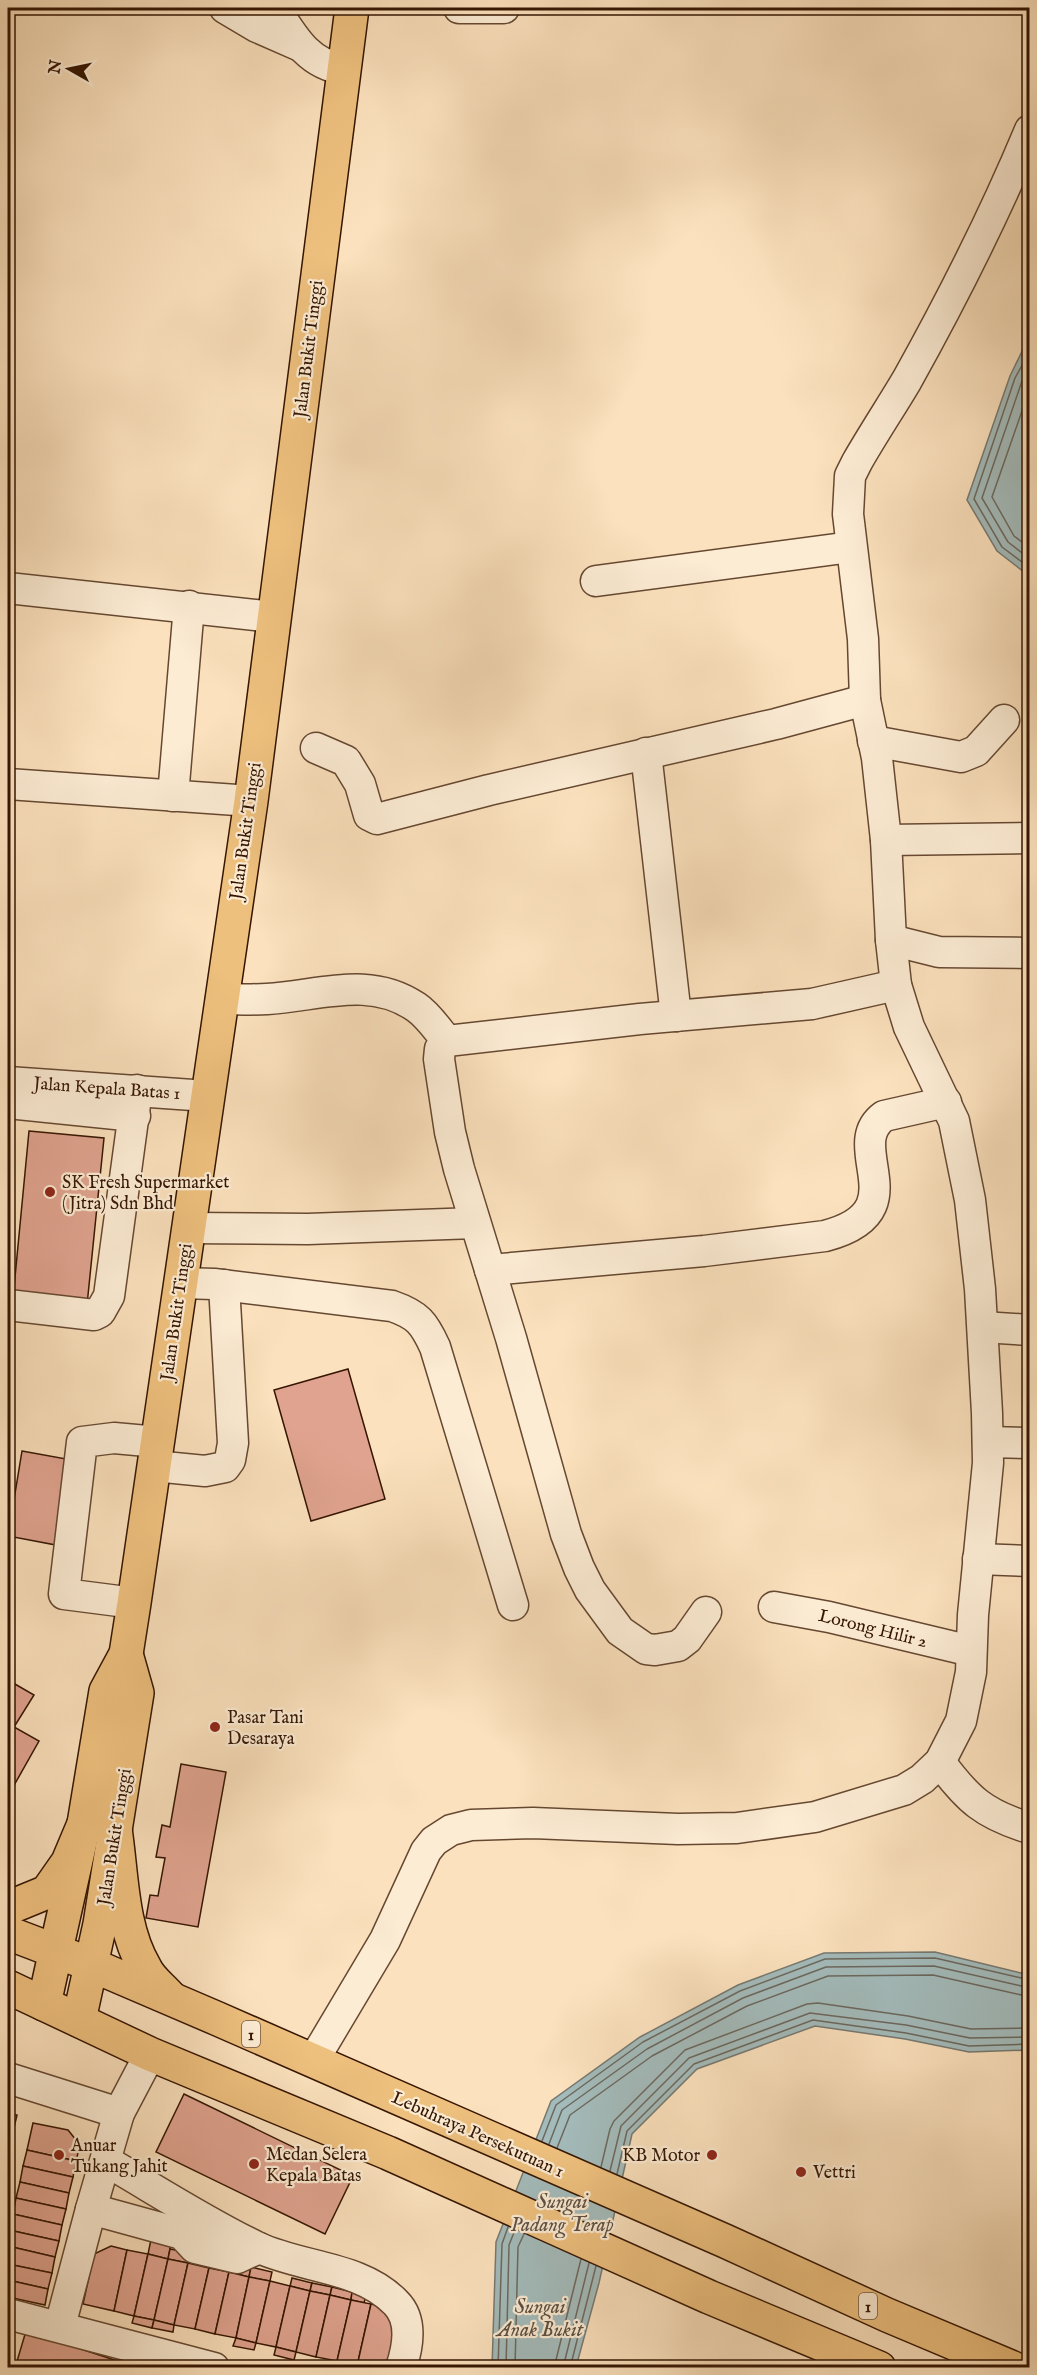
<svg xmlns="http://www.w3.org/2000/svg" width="1037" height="2375" font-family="'IM FELL English',serif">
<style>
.water{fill:#a3bbbb;stroke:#777971;stroke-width:1.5}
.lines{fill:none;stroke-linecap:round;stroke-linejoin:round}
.shore{stroke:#6c685e;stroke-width:1.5}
.building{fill:#e0a38f;stroke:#351502;stroke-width:1.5}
.minor-casing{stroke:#664831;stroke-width:33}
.major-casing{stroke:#351502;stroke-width:36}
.highway-casing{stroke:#351502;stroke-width:36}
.minor{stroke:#fcecd4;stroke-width:30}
.major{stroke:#eec07e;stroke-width:33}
.highway{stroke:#eec07e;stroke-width:33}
.poi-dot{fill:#8f2418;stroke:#fcecd4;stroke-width:2}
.labels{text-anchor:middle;stroke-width:4.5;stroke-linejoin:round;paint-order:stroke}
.shield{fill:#fcecd4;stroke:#715641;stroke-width:1.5}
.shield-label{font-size:16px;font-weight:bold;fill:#351502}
.street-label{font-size:18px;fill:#351502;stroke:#fcecd4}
.poi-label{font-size:18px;fill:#351502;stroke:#fcecd4;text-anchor:start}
.water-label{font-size:20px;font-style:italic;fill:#5c4f43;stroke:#fcecd4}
</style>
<rect width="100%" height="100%" fill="#fbe1bd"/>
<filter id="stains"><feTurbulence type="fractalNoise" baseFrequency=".00333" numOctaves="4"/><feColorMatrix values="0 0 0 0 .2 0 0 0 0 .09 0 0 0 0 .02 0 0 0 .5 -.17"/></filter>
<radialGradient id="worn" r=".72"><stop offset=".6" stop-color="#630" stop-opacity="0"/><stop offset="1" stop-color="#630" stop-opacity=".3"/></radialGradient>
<g class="water">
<polygon points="1029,337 1030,576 1029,576 997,551 967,500 1010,376"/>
<polygon points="935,1952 1029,1975 1029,2050 969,2052 905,2039 815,2026 697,2069 632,2134 599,2283 576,2367 492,2368 496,2242 551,2101 640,2037 738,1985 824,1953"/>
</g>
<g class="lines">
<g class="shore">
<polyline points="1030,351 1015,378 974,499 1002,547 1030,568"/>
<polyline points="1030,367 1022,381 982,498 1008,542 1030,559"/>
<polyline points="1030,388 992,497 1014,536 1030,548"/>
<polyline points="542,2141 556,2105 643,2042 740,1991 825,1959 935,1958 1030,1980"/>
<polyline points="549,2144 562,2110 647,2049 743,1998 826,1967 934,1966 1030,1988"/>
<polyline points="557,2148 570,2115 652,2056 747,2006 828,1976 933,1975 1030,1997"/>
<polyline points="601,2167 610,2129 614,2121 685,2050 807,2004 818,2003 908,2016 971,2029 1030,2028"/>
<polyline points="610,2171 621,2126 689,2058 810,2013 906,2025 970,2038 1030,2037"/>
<polyline points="617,2174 627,2131 694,2064 813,2020 906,2033 969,2046 1030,2044"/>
<polyline points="498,2368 502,2244 508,2227"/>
<polyline points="506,2368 509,2245 515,2230"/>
<polyline points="515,2368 518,2247 524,2234"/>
<polyline points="554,2368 581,2259"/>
<polyline points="563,2368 589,2263"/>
<polyline points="570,2368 596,2266"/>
</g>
</g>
<g class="building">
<polygon points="29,1131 104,1138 87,1305 13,1298"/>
<polygon points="348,1369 385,1499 311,1521 274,1390"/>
<polygon points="22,1451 72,1460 56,1545 8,1536"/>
<polygon points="8,1634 11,1640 14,1654 12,1667 8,1676"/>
<polygon points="8,1680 34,1695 14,1727 39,1741 8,1796"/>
<polygon points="181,1764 226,1772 198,1927 146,1918 150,1895 158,1896 165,1858 156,1857 162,1825 170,1827"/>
<polygon points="184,2094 353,2176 325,2234 156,2152"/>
<polygon points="8,2113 17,2115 10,2145 8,2144"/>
<polygon points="33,2123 68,2130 80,2145 76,2161 27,2150"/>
<polygon points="27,2150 76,2161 73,2177 23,2166"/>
<polygon points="23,2166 73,2177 69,2193 20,2182"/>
<polygon points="20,2182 69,2193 66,2209 16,2198"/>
<polygon points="16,2198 66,2209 62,2225 13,2214"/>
<polygon points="13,2214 62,2225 59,2241 9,2230"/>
<polygon points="9,2230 59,2241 55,2257 8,2246"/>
<polygon points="153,2230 173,2234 168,2259 148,2254"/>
<polygon points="8,2246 55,2257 52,2273 8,2264"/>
<polygon points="111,2246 127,2250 114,2311 83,2304 94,2254"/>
<polygon points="170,2249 191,2253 188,2263 168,2259"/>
<polygon points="127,2250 148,2254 134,2316 114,2311"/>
<polygon points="148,2254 168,2259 154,2320 134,2316"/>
<polygon points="168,2259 188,2263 174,2325 154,2320"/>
<polygon points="231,2262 251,2267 249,2277 229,2272"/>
<polygon points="188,2263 209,2268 195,2329 174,2325"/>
<polygon points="8,2264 52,2273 48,2289 8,2280"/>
<polygon points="251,2267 272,2272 270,2281 249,2277"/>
<polygon points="209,2268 229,2272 215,2334 195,2329"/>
<polygon points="229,2272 249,2277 236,2338 215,2334"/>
<polygon points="249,2277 270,2281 256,2343 236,2338"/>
<polygon points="292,2278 312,2283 310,2291 290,2286"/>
<polygon points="8,2280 48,2289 45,2305 8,2297"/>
<polygon points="270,2281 290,2286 276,2347 256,2343"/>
<polygon points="312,2283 332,2287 330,2295 310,2291"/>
<polygon points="290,2286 310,2291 296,2352 276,2347"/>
<polygon points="332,2287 352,2292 351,2300 330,2295"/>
<polygon points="310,2291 330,2295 316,2357 296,2352"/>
<polygon points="352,2292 366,2295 364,2303 351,2300"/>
<polygon points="330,2295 351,2300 337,2361 316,2357"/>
<polygon points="351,2300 371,2304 357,2366 337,2361"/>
<polygon points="371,2304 389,2308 399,2325 389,2368 357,2366"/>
<polygon points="134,2316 154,2320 152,2328 132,2323"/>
<polygon points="154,2320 174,2325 173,2332 152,2328"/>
<polygon points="26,2331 139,2368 15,2368"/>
<polygon points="236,2338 256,2343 254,2350 233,2346"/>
<polygon points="276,2347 296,2352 294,2360 274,2355"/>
</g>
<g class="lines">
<g class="minor-casing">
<g id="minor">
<polyline points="225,8 257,27 298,45"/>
<path d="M 275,8 C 292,35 308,65 344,69"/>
<polyline points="459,8 504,8"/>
<polyline points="596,581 851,547"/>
<polyline points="8,588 273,617"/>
<polyline points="873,741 961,757 976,751 1004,720"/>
<polyline points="316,748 346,761 360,784 369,815 377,819 489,790 776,724 865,700"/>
<polyline points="646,753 676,1016"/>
<polyline points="8,784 251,801"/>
<polyline points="173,796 189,606"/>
<polyline points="886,840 1030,838"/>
<polyline points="891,940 939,952 1030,953"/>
<path d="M 221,999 C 236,999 252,1000 267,999 C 319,996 369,975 416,1007 C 428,1015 438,1030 447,1041"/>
<polyline points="8,1082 207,1096"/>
<polyline points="8,1103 135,1116"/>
<polyline points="188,1228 308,1229 475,1223"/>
<path d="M 490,1270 L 704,1251 L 825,1236 C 920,1211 841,1147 884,1116 L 946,1102"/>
<path d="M 181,1283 L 214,1284 L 392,1306 C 418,1315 424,1323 435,1347 L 513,1605"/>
<polyline points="8,1305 94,1315 100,1312 109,1296 137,1090"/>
<polyline points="983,1327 1030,1330"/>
<polyline points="988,1442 1030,1443"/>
<polyline points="154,1466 205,1471 225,1467 230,1460 233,1443 224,1285"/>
<polyline points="978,1559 1030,1561"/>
<polyline points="134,1603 64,1594 82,1442 114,1438 158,1442"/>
<polyline points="774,1607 829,1617 971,1651"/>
<polyline points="706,1612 687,1639 678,1646 655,1650 646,1649 620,1631 590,1590 579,1568 566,1534 511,1338 459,1169 450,1132 439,1059 440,1049 447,1041 640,1019 812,1004 896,985"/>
<path d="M 940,1762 C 968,1800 984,1814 1029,1828"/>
<path d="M 313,2061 L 385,1940 L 426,1851 L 434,1841 L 451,1830 L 471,1825 L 533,1823 L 678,1829 L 737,1828 L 815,1817 L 904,1790 L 922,1779 L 940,1762 L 961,1721 L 971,1672 L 973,1615 L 988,1463 L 987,1413 L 980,1289 L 970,1200 L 954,1121 L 909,1027 L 896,985 L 891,940 L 886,840 L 877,758 L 865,700 L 863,639 L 848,514 L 850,476 L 857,462 C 873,434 891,407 907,380 C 951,301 995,214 1030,130"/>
<polyline points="8,2078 119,2113"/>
<path d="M 106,2161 C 156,2190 205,2222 257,2247 C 301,2268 361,2266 396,2303 C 413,2320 408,2347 401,2368"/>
<polyline points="91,2209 182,2234 195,2248 237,2258 259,2248"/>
<polyline points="8,2314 214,2368"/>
<polyline points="60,2326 91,2209 119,2113 150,2054"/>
</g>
</g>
<g class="major-casing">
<g id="major">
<polyline points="44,2004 84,1824 106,1691 126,1654 134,1603 251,801 352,8"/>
<polyline points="79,2020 100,1924 137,1693 126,1654"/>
</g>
</g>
<g class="highway-casing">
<g id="highway">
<path d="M 115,1829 C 122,1875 121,1928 145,1968 C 150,1979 161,1987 169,1996"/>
<polyline points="8,1908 47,1892 68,1862 84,1824"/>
<polyline points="8,1933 92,1965 218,2019 725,2241 887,2315 1013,2368"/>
<polyline points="8,1987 150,2054 388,2153 709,2297 879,2368"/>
</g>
</g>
<use href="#minor" class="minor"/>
<use href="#major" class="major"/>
<use href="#highway" class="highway"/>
</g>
<g class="poi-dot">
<circle cx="50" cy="1192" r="6"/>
<circle cx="215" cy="1727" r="6"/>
<circle cx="59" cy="2155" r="6"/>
<circle cx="712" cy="2155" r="6"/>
<circle cx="254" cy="2164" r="6"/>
<circle cx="801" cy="2172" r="6"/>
</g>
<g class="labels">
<g class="shield">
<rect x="242" y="2021" width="18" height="26" rx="4.5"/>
<rect x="859" y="2293" width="18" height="26" rx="4.5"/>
</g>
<g class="shield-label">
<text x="251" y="2040">1</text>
<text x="868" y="2312">1</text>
</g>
<g class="street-label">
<text transform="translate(308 349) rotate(-83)" y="6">Jalan Bukit Tinggi</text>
<text transform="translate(245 831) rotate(-82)" y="6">Jalan Bukit Tinggi</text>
<text transform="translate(107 1088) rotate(4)" y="6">Jalan Kepala Batas 1</text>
<text transform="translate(176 1312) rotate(-82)" y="6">Jalan Bukit Tinggi</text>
<text transform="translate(873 1628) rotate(14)" y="6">Lorong Hilir 2</text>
<text transform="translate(114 1837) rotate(-81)" y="6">Jalan Bukit Tinggi</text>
<text transform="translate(478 2134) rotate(24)" y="6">Lebuhraya Persekutuan 1</text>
</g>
<g class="poi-label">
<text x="62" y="1188">SK Fresh Supermarket<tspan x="62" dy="21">(Jitra) Sdn Bhd</tspan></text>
<text x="227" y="1723">Pasar Tani<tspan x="227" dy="21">Desaraya</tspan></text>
<text x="71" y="2151">Anuar<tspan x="71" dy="21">Tukang Jahit</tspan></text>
<text x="266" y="2160">Medan Selera<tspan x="266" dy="21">Kepala Batas</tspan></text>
<text x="700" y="2161" text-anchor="end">KB Motor</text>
<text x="813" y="2178">Vettri</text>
</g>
<g class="water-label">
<text x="562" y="2208">Sungai<tspan x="562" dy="23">Padang Terap</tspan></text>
<text x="540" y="2313">Sungai<tspan x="540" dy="23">Anak Bukit</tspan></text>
</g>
</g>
<rect width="1037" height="2375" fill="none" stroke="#fbe1bd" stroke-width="30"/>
<rect x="9" y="9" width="1019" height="2357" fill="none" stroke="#351502" stroke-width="3"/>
<rect x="15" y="15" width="1007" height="2345" fill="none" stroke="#351502" stroke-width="1.5"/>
<g transform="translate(69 69) rotate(279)" stroke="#fcecd4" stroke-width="4.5" paint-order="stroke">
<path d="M0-4.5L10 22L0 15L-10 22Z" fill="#351502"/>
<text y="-9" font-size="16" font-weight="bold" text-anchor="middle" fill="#351502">N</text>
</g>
<rect width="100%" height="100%" filter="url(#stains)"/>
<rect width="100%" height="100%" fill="url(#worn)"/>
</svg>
